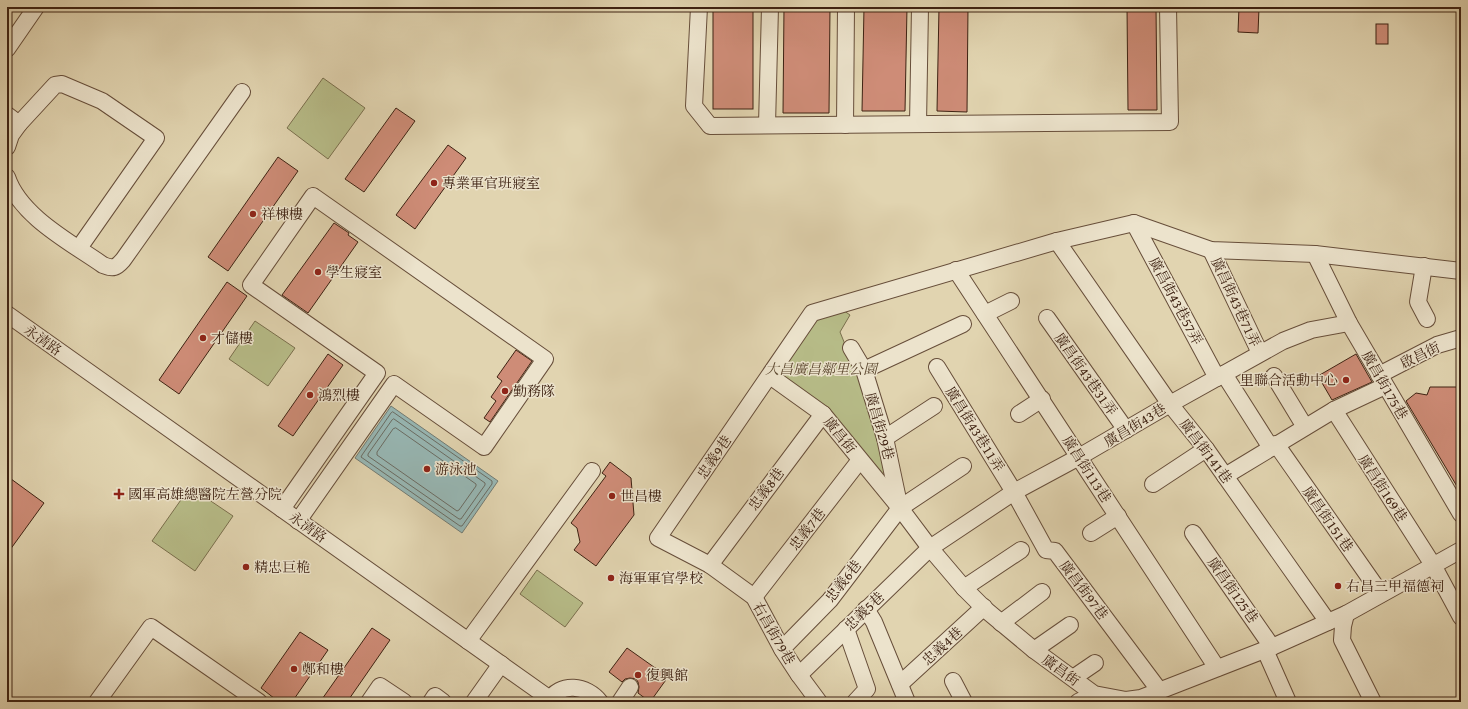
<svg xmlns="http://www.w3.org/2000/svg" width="1468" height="709" font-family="'Gentium Book Plus','Noto Serif TC',serif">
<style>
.green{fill:#b7bc88;stroke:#7a6f4d}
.water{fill:#97b7b4;stroke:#737b73}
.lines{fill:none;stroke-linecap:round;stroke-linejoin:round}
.shore{stroke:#6a6c63;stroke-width:1}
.building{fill:#ce8c77;stroke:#3e2212}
.minor-casing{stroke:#674e3a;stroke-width:18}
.minor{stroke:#ece3cc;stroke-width:16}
.poi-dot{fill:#8f2418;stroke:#ece3cc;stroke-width:1.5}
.labels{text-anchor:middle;stroke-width:3;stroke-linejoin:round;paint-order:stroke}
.poi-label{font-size:14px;fill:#3e2212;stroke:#ece3cc;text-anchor:start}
.street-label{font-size:14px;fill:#3e2212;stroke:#ece3cc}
.park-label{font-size:14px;font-style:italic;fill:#5c4830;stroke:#ece3cc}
</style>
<rect width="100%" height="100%" fill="#e1d4b0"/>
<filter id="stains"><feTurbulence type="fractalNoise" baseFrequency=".005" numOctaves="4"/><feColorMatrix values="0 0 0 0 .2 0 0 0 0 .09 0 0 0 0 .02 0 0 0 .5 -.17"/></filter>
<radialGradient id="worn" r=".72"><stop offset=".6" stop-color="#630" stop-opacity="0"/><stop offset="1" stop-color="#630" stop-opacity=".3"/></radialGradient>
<g class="green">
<polygon points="323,78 365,108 328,159 287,128"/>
<polygon points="840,308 850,315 840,332 881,433 893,495 778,377 816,317"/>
<polygon points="255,321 295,348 268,386 229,359"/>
<polygon points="190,487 233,516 195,571 152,541"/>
<polygon points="537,570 583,603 565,627 520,594"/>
</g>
<polygon class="water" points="391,406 498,481 462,533 355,458"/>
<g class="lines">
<g class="shore">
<polygon points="393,412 492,481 492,484 462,526 460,526 361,457 362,455 391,413"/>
<polygon points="394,419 485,483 485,485 461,519 459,519 368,456 368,454 392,420"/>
<polygon points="396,428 476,484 476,486 459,510 457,511 377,455 377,452 393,429"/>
</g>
</g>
<g class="building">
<rect x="713" y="7" width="40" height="102"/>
<polygon points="784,7 830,7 829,113 783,113"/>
<polygon points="864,7 907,7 905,111 862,111"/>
<polygon points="939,7 968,7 967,112 937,111"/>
<polygon points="1127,7 1156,7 1157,110 1128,110"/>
<polygon points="1239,7 1259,8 1258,33 1238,32"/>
<rect x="1376" y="24" width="12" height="20"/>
<polygon points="396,108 415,121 364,192 345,179"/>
<polygon points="448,145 466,158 415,229 396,215"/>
<polygon points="278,157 298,171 228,271 208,257"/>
<polygon points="334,223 349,233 348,235 358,242 308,313 282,295"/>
<polygon points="227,282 247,296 179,394 159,380"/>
<polygon points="516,350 532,361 490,422 484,418 496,401 491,397 502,381 497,377"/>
<polygon points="328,354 343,365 293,436 278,426"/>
<polygon points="1356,354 1372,382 1332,400 1318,376"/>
<polygon points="1430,387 1461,387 1461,493 1406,401 1416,393 1427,395"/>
<polygon points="610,462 631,478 634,515 596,566 574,550 580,542 577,528 571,523 606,476 602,473"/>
<polygon points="7,476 44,503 7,554"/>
<polygon points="372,628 390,640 347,702 320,702"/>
<polygon points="300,632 328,650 292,702 279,702 261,688"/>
<polygon points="627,648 668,677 650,702 638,693 639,687 638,682 636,679 630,678 625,679 622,682 609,672"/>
</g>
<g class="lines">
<g class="minor-casing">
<g id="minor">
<polyline points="699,7 694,106 710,126 1170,122 1168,7"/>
<polyline points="7,49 36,7"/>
<polyline points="7,115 19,124 11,135 7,147"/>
<polyline points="19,124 55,85 62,84 102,101 156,138 79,248"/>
<polyline points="918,124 920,7"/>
<polyline points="767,125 770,7"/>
<polyline points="845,125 846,7"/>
<path d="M 7,177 C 20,216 70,242 103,265 C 113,269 116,268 123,260 L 242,92"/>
<polyline points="1134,223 1217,378"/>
<polyline points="1057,241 1170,404 1206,449 1328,622"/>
<polyline points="1211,250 1260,353"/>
<polyline points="1315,254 1349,323 1461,514"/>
<polyline points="1424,266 1418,302 1427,319"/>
<polyline points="956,270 1217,668"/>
<polyline points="7,314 550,699"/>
<polyline points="985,314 1011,301"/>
<polyline points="1047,318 1126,430"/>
<polyline points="851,348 864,370 885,438 899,504"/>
<polyline points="937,367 1014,492 1046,550 1055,551 1159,690"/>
<polyline points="864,370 963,324"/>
<polyline points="1224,374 1271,448"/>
<polyline points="1379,375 1437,345 1461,338"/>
<polyline points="770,376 823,414 900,508 930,548 964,588 986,610 1034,650 1094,694 1126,700 1141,698 1272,647 1328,622 1346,614 1461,550"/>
<polyline points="1274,376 1305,427"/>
<polyline points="1334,410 1433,565 1461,617"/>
<polyline points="1019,414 1042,399"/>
<polyline points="885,438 934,406"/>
<polyline points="1276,444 1381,594"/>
<polyline points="1225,476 1334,410 1385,386"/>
<polyline points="1153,484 1206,449"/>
<polyline points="282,509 377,373 251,285 313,196 545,359 484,447 394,384 298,521"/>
<polyline points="1091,533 1118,516"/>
<polyline points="1193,533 1272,647"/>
<polyline points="710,565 823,414"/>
<polyline points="964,588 1021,550"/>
<polyline points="754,597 860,460"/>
<polyline points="866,609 874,622 907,702"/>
<polyline points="1346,614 1343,626 1342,640 1373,702"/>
<polyline points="1001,623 1042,592"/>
<polyline points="846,629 867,689 855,702"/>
<polyline points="468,641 592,471"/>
<polyline points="782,649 830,600 900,508 963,466"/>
<polyline points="1034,650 1070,625"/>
<polyline points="1265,650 1288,702"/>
<polyline points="799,675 930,548 1014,492 1079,457 1170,404 1283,341 1311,330 1349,323"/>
<polyline points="1073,678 1095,663"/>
<polyline points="953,681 964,702"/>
<polyline points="900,684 984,607"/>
<polyline points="97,702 151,627 259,702"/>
<polyline points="369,702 380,686 404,702"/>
<polyline points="431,702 435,696 443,702"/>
<polyline points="474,702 501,664"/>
<path d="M 548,702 C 560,681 587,685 600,702"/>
<polyline points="620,702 630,687"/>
<polyline points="819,702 799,675 782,649 754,597 710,565 658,538 812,313 1057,241 1134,223 1211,250 1315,254 1461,271"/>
<polyline points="1078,702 1094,694"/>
</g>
</g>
<use href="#minor" class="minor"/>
</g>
<g class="poi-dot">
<circle cx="434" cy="183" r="4"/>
<circle cx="253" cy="214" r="4"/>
<circle cx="318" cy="272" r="4"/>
<circle cx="203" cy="338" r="4"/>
<circle cx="1346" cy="380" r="4"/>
<circle cx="505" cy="391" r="4"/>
<circle cx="310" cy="395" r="4"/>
<circle cx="427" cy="469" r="4"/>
<path d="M117 488h4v4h4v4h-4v4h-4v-4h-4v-4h4z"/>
<circle cx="612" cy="496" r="4"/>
<circle cx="246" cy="567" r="4"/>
<circle cx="611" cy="578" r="4"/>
<circle cx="1338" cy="586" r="4"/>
<circle cx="294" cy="669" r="4"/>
<circle cx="638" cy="675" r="4"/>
</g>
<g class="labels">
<g class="poi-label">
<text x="442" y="188">專業軍官班寢室</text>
<text x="261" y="219">祥棟樓</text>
<text x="326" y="277">學生寢室</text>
<text x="211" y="343">才儲樓</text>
<text x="1338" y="385" text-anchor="end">里聯合活動中心</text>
<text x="513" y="396">勤務隊</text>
<text x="318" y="400">鴻烈樓</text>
<text x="435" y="474">游泳池</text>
<text x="128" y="499">國軍高雄總醫院左營分院</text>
<text x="620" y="501">世昌樓</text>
<text x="254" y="572">精忠巨桅</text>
<text x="619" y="583">海軍軍官學校</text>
<text x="1346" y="591">右昌三甲福德祠</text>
<text x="302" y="674">鄭和樓</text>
<text x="646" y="680">復興館</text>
</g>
<g class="street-label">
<text transform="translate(1176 301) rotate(62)" y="5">廣昌街43巷57弄</text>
<text transform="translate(1236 302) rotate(65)" y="5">廣昌街43巷71弄</text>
<text transform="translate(43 340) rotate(35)" y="5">永清路</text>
<text transform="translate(1420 355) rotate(-26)" y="5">啟昌街</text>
<text transform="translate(1086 374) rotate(55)" y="5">廣昌街43巷31弄</text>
<text transform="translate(1385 385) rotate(60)" y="5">廣昌街175巷</text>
<text transform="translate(1135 425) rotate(-31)" y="5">廣昌街43巷</text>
<text transform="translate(880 426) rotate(74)" y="5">廣昌街29巷</text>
<text transform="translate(975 429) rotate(58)" y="5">廣昌街43巷11弄</text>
<text transform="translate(840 435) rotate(51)" y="5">廣昌街</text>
<text transform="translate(1206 451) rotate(53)" y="5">廣昌街141巷</text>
<text transform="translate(714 457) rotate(-56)" y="5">忠義9巷</text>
<text transform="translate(1087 469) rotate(57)" y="5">廣昌街113巷</text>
<text transform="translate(1383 488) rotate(57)" y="5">廣昌街169巷</text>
<text transform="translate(766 489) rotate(-53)" y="5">忠義8巷</text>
<text transform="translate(1328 519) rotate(55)" y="5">廣昌街151巷</text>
<text transform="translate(308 527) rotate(35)" y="5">永清路</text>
<text transform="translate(807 529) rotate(-52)" y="5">忠義7巷</text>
<text transform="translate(843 581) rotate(-52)" y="5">忠義6巷</text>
<text transform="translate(1084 590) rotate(53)" y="5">廣昌街97巷</text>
<text transform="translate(1233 590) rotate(55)" y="5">廣昌街125巷</text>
<text transform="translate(864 611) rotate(-44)" y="5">忠義5巷</text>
<text transform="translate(774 633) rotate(60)" y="5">右昌街79巷</text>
<text transform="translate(942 646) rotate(-42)" y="5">忠義4巷</text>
<text transform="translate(1061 670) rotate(36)" y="5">廣昌街</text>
</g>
<g class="park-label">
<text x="821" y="374">大昌廣昌鄰里公園</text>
</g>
</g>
<rect width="1468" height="709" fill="none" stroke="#e1d4b0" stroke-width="24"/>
<rect x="8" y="8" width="1452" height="693" fill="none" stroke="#3e2212" stroke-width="2"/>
<rect x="12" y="12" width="1444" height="685" fill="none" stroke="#3e2212"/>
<rect width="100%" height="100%" filter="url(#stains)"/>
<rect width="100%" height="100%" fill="url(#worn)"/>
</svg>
